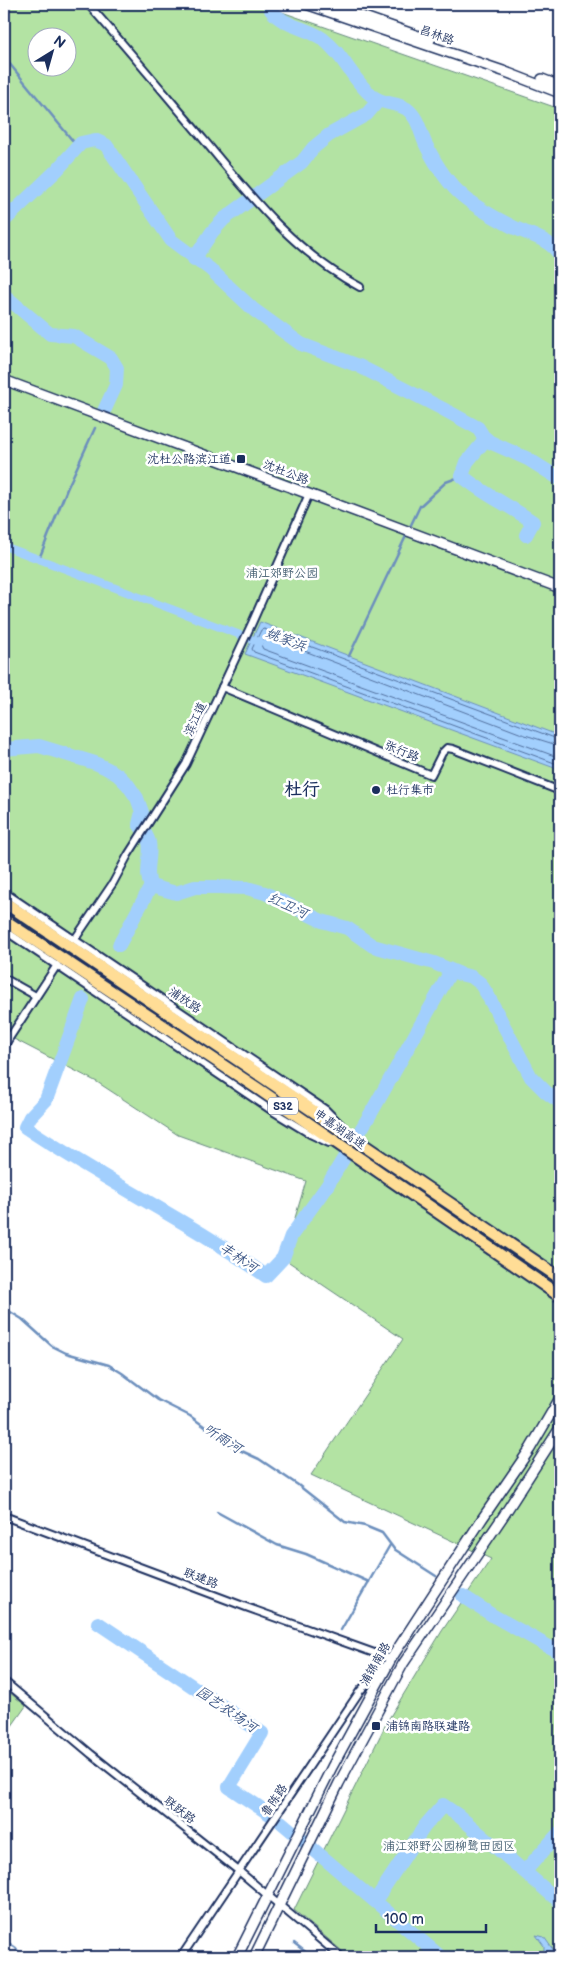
<svg xmlns="http://www.w3.org/2000/svg" width="564" height="1961" font-family="'Balsamiq Sans','LXGW WenKai TC',sans-serif">
<style>
.green{fill:#b3e3a3;stroke:#678980;fill-rule:evenodd}
.water{fill:#a2cffd;stroke:#6c8fbd}
.lines{fill:none;stroke-linecap:round;stroke-linejoin:round}
.shore{stroke:#516f9e;stroke-width:1}
.stream{stroke:#6c8fbd;stroke-width:2.5}
.canal{stroke:#a2cffd;stroke-width:8}
.river{stroke:#a2cffd;stroke-width:14}
.street-casing{stroke:#1b2f5e;stroke-width:10}
.secondary-casing{stroke:#1b2f5e;stroke-width:12}
.highway-casing{stroke:#1b2f5e;stroke-width:15}
.street{stroke:#fff;stroke-width:6}
.secondary{stroke:#fff;stroke-width:9}
.highway{stroke:#ffdd96;stroke-width:11}
.poi-dot{fill:#1b2f5e;stroke:#fff;stroke-width:2}
.labels{text-anchor:middle;stroke-width:5;stroke-linejoin:round;paint-order:stroke}
.shield{fill:#fff;stroke:#5f6d8e;stroke-width:1}
.shield-label{font-size:11px;font-weight:bold;fill:#1b2f5e}
.street-label{font-size:12px;fill:#1b2f5e;stroke:#fff}
.poi-label{font-size:12px;fill:#1b2f5e;stroke:#fff;text-anchor:start}
.park-label{font-size:12px;fill:#415c6f;stroke:#fff}
.water-label{font-size:14px;font-style:italic;fill:#3d5786;stroke:#fff}
.district-label{font-size:18px;font-weight:bold;fill:#1b2f5e;stroke:#fff}
</style>
<rect width="100%" height="100%" fill="#fff"/>
<filter id="ink" filterUnits="userSpaceOnUse"><feTurbulence type="fractalNoise" baseFrequency=".02" numOctaves="2"/><feDisplacementMap in="SourceGraphic" scale="10" xChannelSelector="R" yChannelSelector="G"/><feConvolveMatrix kernelMatrix="1 2 1 2 8 2 1 2 1" color-interpolation-filters="sRGB"/></filter>
<g filter="url(#ink)">
<g class="green">
<path d="M 4,4 L 259,4 L 560,109 L 560,1957 L 349,1957 L 294,1910 L 388,1720 L 442,1631 L 491,1559 L 311,1475 L 403,1339 L 283,1258 L 306,1181 L 178,1135 L 97,1082 L 10,1037 L 4,1046 ZM 38,38 L 68,38 L 68,68 L 38,68 Z"/>
<polygon points="4,1688 26,1706 4,1737"/>
</g>
<g class="water">
<polygon points="260,622 560,736 560,770 245,654"/>
<polygon points="536,1935 544,1937 554,1951 560,1953 560,1957 539,1957 544,1952 544,1946"/>
</g>
<g class="lines">
<g class="shore">
<polyline points="560,740 264,629 261,630 252,649 254,652 560,765"/>
<polyline points="560,746 522,734 268,637 265,638 261,645 263,649 560,758"/>
</g>
<g class="stream">
<polyline points="4,57 77,146"/>
<polyline points="409,529 420,506 446,482 462,476"/>
<polyline points="39,559 67,489 95,428"/>
<polyline points="349,656 407,534"/>
<polyline points="4,1308 22,1319 52,1346 66,1353 109,1365 122,1373 158,1400 190,1416 233,1447 259,1459 298,1485 345,1522 365,1526 382,1533 394,1549 436,1576"/>
<polyline points="217,1512 277,1545 306,1554 369,1582"/>
<polyline points="341,1630 390,1545"/>
<polyline points="4,1940 16,1948 21,1957"/>
<polyline points="294,1943 312,1957"/>
</g>
<polyline class="canal" points="4,546 259,642"/>
<g class="river">
<path d="M 270,4 L 271,10 C 284,27 306,27 323,39 C 344,55 352,80 372,96 C 383,105 397,102 407,109 C 419,118 420,133 426,145 C 435,163 448,184 464,197 C 478,209 496,218 513,227 C 529,235 551,239 560,256"/>
<polyline points="4,221 57,170 81,143 95,140 106,145 171,240 210,269 254,310 301,344 359,366 443,409 478,428 483,436 490,442 528,459 560,479"/>
<polyline points="194,259 212,232 224,219 302,162 313,148 329,135 367,114 378,101"/>
<polyline points="4,295 50,334 74,336 111,358 117,368 116,385 104,411"/>
<path d="M 486,439 L 467,462 L 462,476 C 485,495 509,505 533,522 L 526,535"/>
<path d="M 4,749 L 39,746 L 95,763 L 106,768 L 118,775 L 128,785 L 137,798 L 142,812 L 139,824 C 143,830 147,835 149,842 C 152,857 144,872 151,886 L 176,893 L 195,887 L 217,887 L 247,888 L 265,893 L 322,921 L 347,928 L 373,946 L 434,963 L 460,974 L 472,977 L 480,983 L 487,994 L 531,1077 L 546,1092 L 560,1102"/>
<polyline points="119,945 151,886"/>
<path d="M 83,999 L 46,1100 L 30,1117 L 25,1127 C 103,1180 189,1221 266,1276 L 283,1258 L 291,1236 L 327,1186 L 371,1113 L 451,971"/>
<polyline points="463,1596 492,1615 560,1653"/>
<polyline points="98,1623 262,1733 229,1787 271,1815"/>
<polyline points="281,1822 441,1957"/>
<polyline points="525,1871 560,1832"/>
<polyline points="375,1901 424,1827 443,1805 459,1816 560,1902"/>
</g>
<g class="street-casing">
<g id="street">
<path d="M 88,4 C 127,48 165,94 204,140 C 250,196 295,253 360,287"/>
<polyline points="222,687 431,775 442,753 447,748 453,749 560,791"/>
<polyline points="4,892 326,1110 342,1126"/>
<polyline points="4,930 274,1112 310,1134 329,1143"/>
<polyline points="75,939 113,883 128,855 186,764 252,623 309,494"/>
<polyline points="4,978 36,996"/>
<polyline points="4,1046 57,965"/>
<polyline points="4,1516 246,1607 391,1659 390,1660"/>
<polyline points="4,1681 91,1754 240,1872 341,1957"/>
<polyline points="181,1957 360,1691 383,1667"/>
</g>
</g>
<g class="secondary-casing">
<g id="secondary">
<polyline points="306,4 503,71 560,93"/>
<polyline points="327,4 430,40"/>
<polyline points="542,79 560,86"/>
<polyline points="4,380 560,588"/>
<polyline points="237,1957 332,1767 391,1659 482,1519 530,1449 560,1398"/>
<polyline points="254,1957 339,1783 403,1664 504,1515 560,1428"/>
</g>
</g>
<g class="highway-casing">
<g id="highway">
<polyline points="4,902 560,1278"/>
<polyline points="4,920 257,1088 560,1296"/>
</g>
</g>
<use href="#street" class="street"/>
<use href="#secondary" class="secondary"/>
<use href="#highway" class="highway"/>
</g>
</g>
<g class="poi-dot">
<rect x="236" y="454" width="10" height="10" rx="2.5"/>
<circle cx="376" cy="790" r="5"/>
<rect x="371" y="1721" width="10" height="10" rx="2.5"/>
</g>
<g class="labels">
<rect class="shield" x="268" y="1097.5" width="30" height="17" rx="4"/>
<g class="shield-label">
<text x="283" y="1110">S32</text>
</g>
<g class="street-label">
<text transform="translate(437 35) rotate(19)" y="4">昌林路</text>
<text transform="translate(286 472) rotate(21)" y="4">沈杜公路</text>
<text transform="translate(195 719) rotate(-65)" y="4">滨江道</text>
<text transform="translate(402 751) rotate(23)" y="4">张行路</text>
<text transform="translate(185 1000) rotate(34)" y="4">浦放路</text>
<text transform="translate(340 1129) rotate(35)" y="4">申嘉湖高速</text>
<text transform="translate(201 1578) rotate(21)" y="4">联建路</text>
<text transform="translate(375 1664) rotate(-60)" y="4">浦锦南路</text>
<text transform="translate(274 1800) rotate(-56)" y="4">鲁陈路</text>
<text transform="translate(180 1810) rotate(38)" y="4">联跃路</text>
</g>
<g class="poi-label">
<text x="231" y="463" text-anchor="end">沈杜公路滨江道</text>
<text x="386" y="794">杜行集市</text>
<text x="386" y="1730">浦锦南路联建路</text>
</g>
<g class="park-label">
<text x="282" y="577">浦江郊野公园</text>
<text x="449" y="1850">浦江郊野公园柳鹭田园区</text>
</g>
<g class="water-label">
<text transform="translate(286 639) rotate(21)" y="5">姚家浜</text>
<text transform="translate(288 905) rotate(25)" y="5">红卫河</text>
<text transform="translate(239 1257) rotate(34)" y="5">丰林河</text>
<text transform="translate(223 1438) rotate(33)" y="5">听雨河</text>
<text transform="translate(227 1709) rotate(34)" y="5">园艺农场河</text>
</g>
<g class="district-label">
<text x="302" y="795">杜行</text>
</g>
</g>
<rect width="564" height="1961" fill="none" stroke="#fff" stroke-width="20"/>
<rect x="10" y="10" width="544" height="1941" fill="none" stroke="#1b2f5e" stroke-width="2" filter="url(#ink)"/>
<g transform="translate(52 52) rotate(37)"><circle r="24" fill="#ffffff" stroke="#a4acbf"/>
<path d="M0-4L9 19L0 12L-9 19Z" fill="#1b2f5e"/>
<text y="-8" font-size="14" font-weight="bold" text-anchor="middle" fill="#1b2f5e">N</text>
</g>
<path d="M376 1924v8h110v-8" fill="none" stroke="#1b2f5e" stroke-width="2.5"/>
<text x="384" y="1924" font-size="15" fill="#1b2f5e" stroke="#ffffff" stroke-width="4" paint-order="stroke">100 m</text>
</svg>
